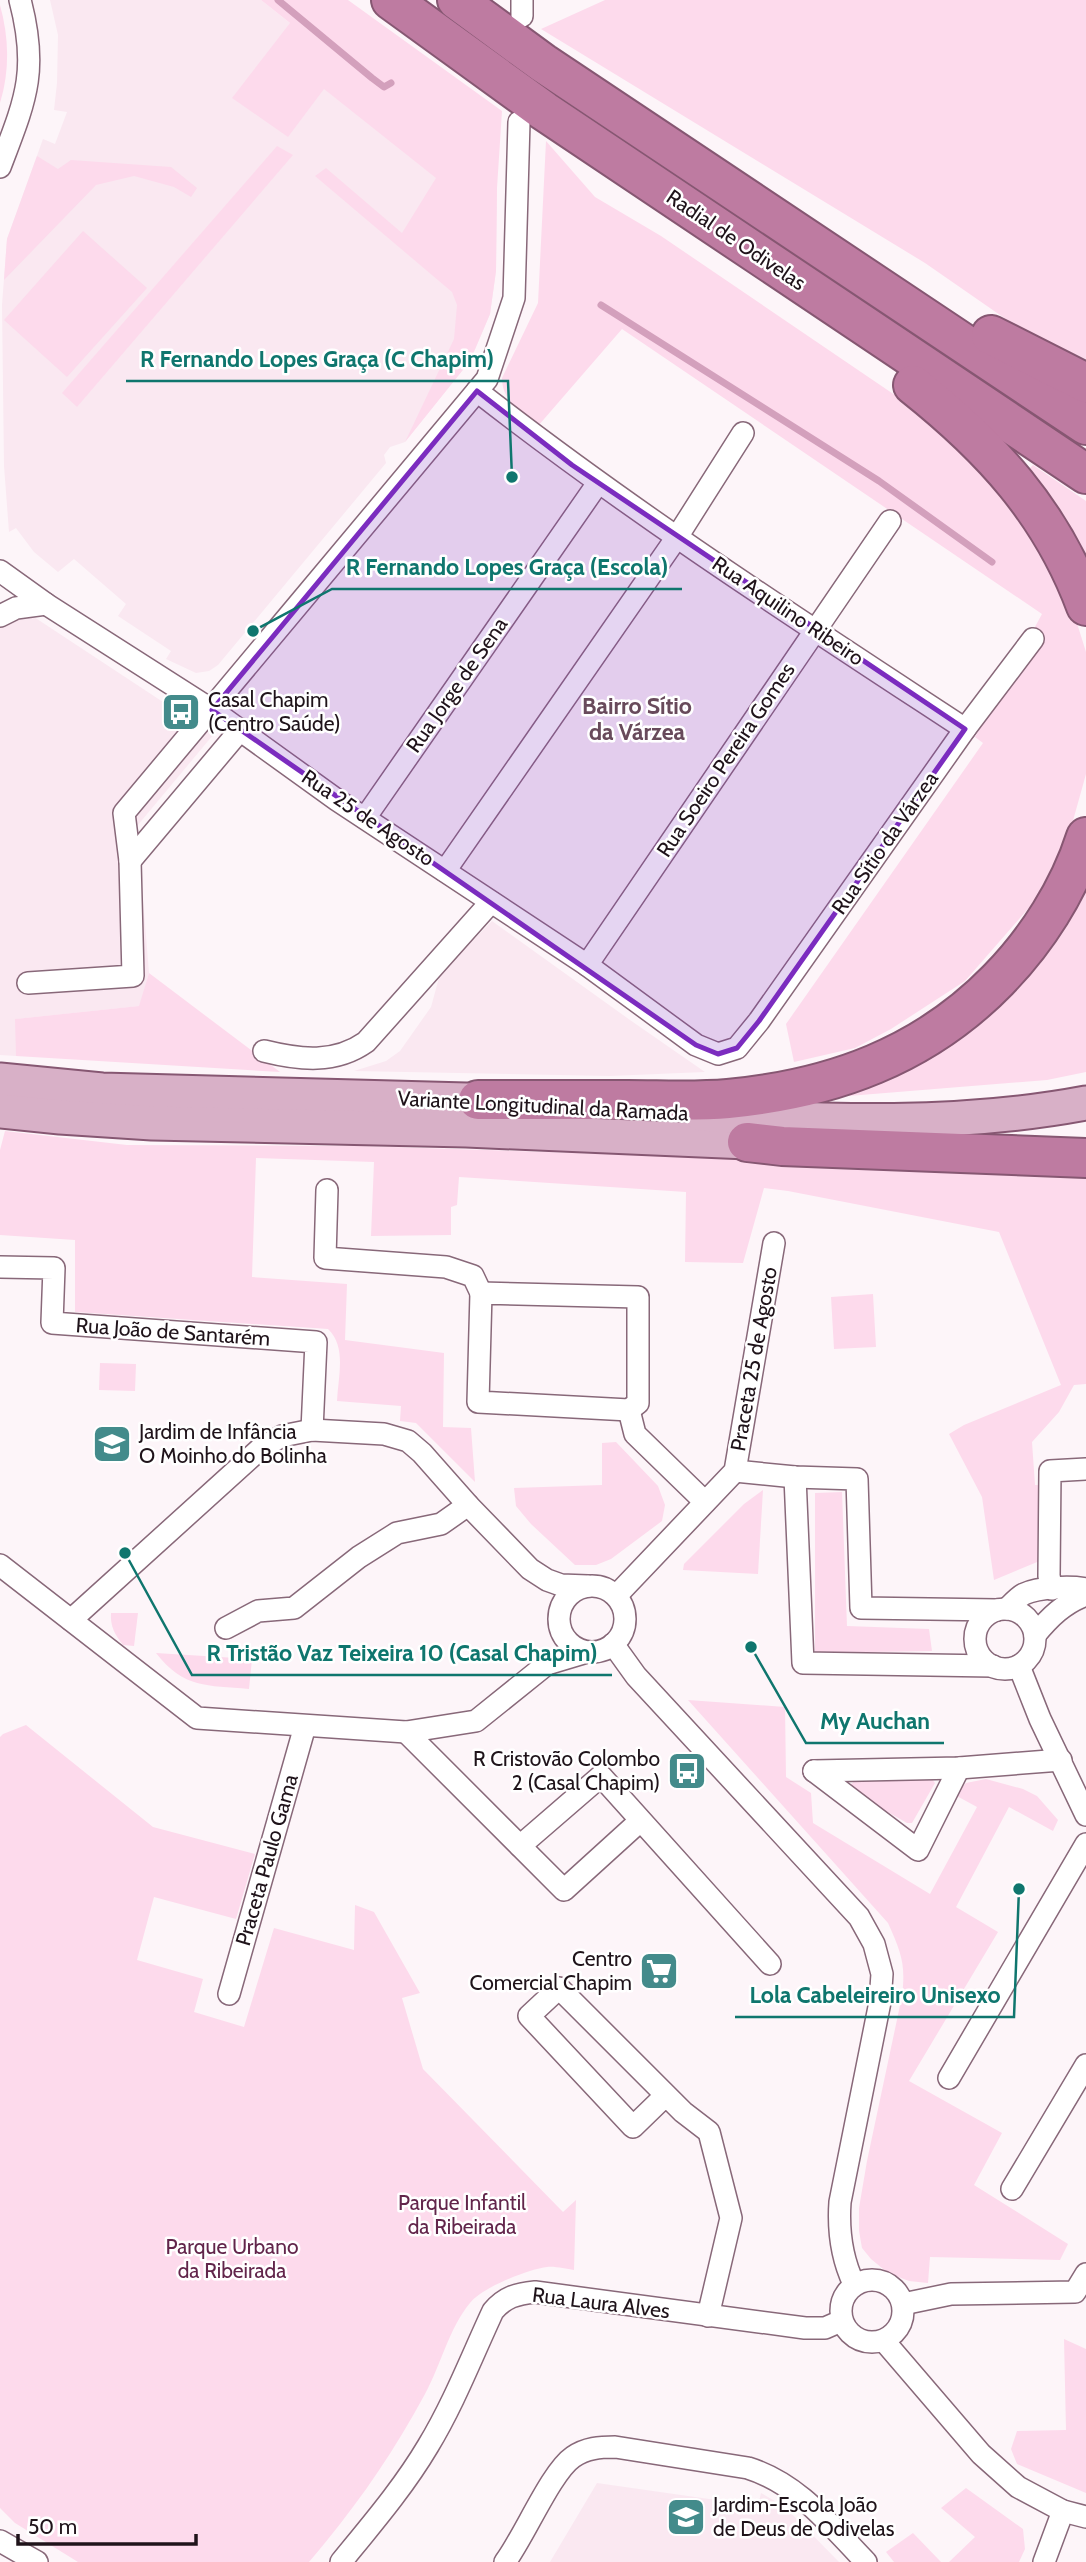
<svg xmlns="http://www.w3.org/2000/svg" width="1086" height="2562" font-family="Cabin,sans-serif">
<style>
.built{fill:#fae8f1}
.green{fill:#fddaec}
.lines{fill:none;stroke-linecap:round;stroke-linejoin:round}
.stream{stroke:#d3a0bc;stroke-width:7}
.street-casing{stroke:#886879;stroke-width:24}
.primary-casing{stroke:#865772;stroke-width:37}
.highway-casing{stroke:#865772;stroke-width:42}
.street{stroke:#fff;stroke-width:21}
.primary{stroke:#d8b0c7;stroke-width:33}
.highway{stroke:#be7ba1;stroke-width:38}
.marked{fill:#7b2cbf;fill-opacity:0.2;stroke:#7b2cbf;stroke-width:5;stroke-linejoin:round}
.labels{text-anchor:middle;stroke-width:5;stroke-linejoin:round;paint-order:stroke}
.street-label{font-size:21px;fill:#1f131a;stroke:#fff}
.poi-label{font-size:21px;fill:#1f131a;stroke:#fff;text-anchor:start}
.park-label{font-size:21px;fill:#62254b;stroke:#fff}
.neighbourhood-label{font-size:23px;font-weight:bold;fill:#684a5b;stroke:#fff}
.leader{fill:none;stroke:#0f766e;stroke-width:2.5}
.callout-dot{fill:#0f766e;stroke:#fff;stroke-width:2.5}
.callout-label{font-size:23px;text-anchor:middle;font-weight:bold;fill:#0f766e;stroke:#fff;stroke-width:5;stroke-linejoin:round;paint-order:stroke}
</style>
<rect width="100%" height="100%" fill="#fdf5f9"/>
<g class="built">
<polygon points="50,0 261,0 497,188 496,271 490,314 470,361 405,442 390,447 384,455 386,463 218,665 209,671 196,673 166,659 171,651 118,616 126,604 74,559 58,572 34,552 16,528 9,532 4,466 2,305 7,239 43,139 55,144 67,112 54,110 57,83 58,35"/>
<polygon points="34,617 213,735 137,826 149,973 140,1006 16,1019 16,1056 0,1055 0,618"/>
<polygon points="492,921 630,1020 705,1072 610,1076 354,1071 386,1061 400,1051 431,1007 440,974"/>
<polygon points="597,2483 758,2506 761,2493 785,2507 839,2562 550,2562"/>
</g>
<g class="green">
<polygon points="261,0 348,0 502,111 497,188 496,271 490,314 470,361 405,442 454,339 457,305 452,292 315,176 326,168 402,233 436,178 324,89 288,137 232,98 290,23"/>
<polygon points="605,0 1086,0 1086,359 1026,333 925,263 541,29"/>
<path d="M 0,5 C 9,38 10,70 0,103 Z"/>
<path d="M 546,141 L 595,197 L 661,236 L 911,406 L 990,473 L 1065,585 L 1086,652 L 1086,774 L 1064,853 L 1041,894 L 965,981 L 891,1029 L 855,1048 L 794,1062 L 786,1024 L 983,743 L 975,737 L 1042,614 L 622,329 L 538,426 C 522,412 502,402 502,378 L 538,303 Z"/>
<polygon points="277,146 293,155 77,407 62,393"/>
<polygon points="37,156 58,169 71,160 171,167 197,188 191,197 174,187 134,176 96,185 4,280 7,239"/>
<polygon points="83,231 147,288 67,377 4,320"/>
<polygon points="1033,465 1086,501 1086,570 1068,525 1029,469"/>
<polygon points="1086,874 1086,1072 1047,1080 836,1097 868,1078"/>
<polygon points="149,973 280,1072 16,1056 15,1019 139,1006"/>
<path d="M 5,1131 L 127,1145 L 362,1146 L 799,1160 L 1086,1173 L 1086,1384 L 1074,1385 L 1059,1412 L 1032,1442 L 1035,1485 L 1041,1485 L 1042,1560 L 994,1580 L 982,1497 L 949,1434 L 964,1425 L 1061,1385 L 999,1232 L 788,1191 L 764,1188 L 743,1263 L 685,1262 L 686,1192 L 459,1177 L 457,1205 L 451,1207 L 451,1235 L 371,1236 L 374,1162 L 256,1158 L 252,1277 L 347,1284 L 345,1340 L 444,1353 L 443,1427 L 471,1428 L 475,1482 L 416,1423 L 400,1421 L 401,1406 L 337,1401 C 338,1377 347,1347 328,1329 L 75,1312 L 75,1240 L 0,1235 L 0,1150 Z"/>
<polygon points="873,1294 876,1347 834,1349 831,1297"/>
<polygon points="100,1363 136,1364 135,1391 99,1390"/>
<polygon points="616,1442 658,1486 665,1505 662,1521 611,1559 596,1565 575,1565 531,1524 516,1506 514,1488 602,1485 602,1443"/>
<polygon points="763,1490 758,1574 683,1570 684,1564 744,1504"/>
<polygon points="842,1492 847,1626 929,1629 932,1651 815,1653 815,1493"/>
<path d="M 111,1613 L 138,1613 L 134,1646 L 123,1645 C 115,1635 110,1626 111,1613 Z"/>
<path d="M 156,1653 L 252,1659 L 249,1689 C 207,1685 184,1689 156,1653 Z"/>
<path d="M 688,1700 L 785,1707 L 786,1777 L 811,1793 L 813,1823 L 930,1894 L 977,1807 L 955,1795 L 966,1783 L 986,1779 L 1023,1789 L 1037,1796 L 1058,1820 L 1053,1831 L 1009,1807 L 956,1907 L 998,1932 L 909,2081 L 1002,2133 L 974,2185 L 1068,2244 L 1060,2260 L 930,2257 L 928,2283 L 909,2281 L 888,2273 L 871,2259 L 862,2248 L 859,2231 L 859,2208 L 867,2161 L 902,1996 C 906,1964 901,1952 888,1923 Z"/>
<path d="M 26,1725 L 153,1827 L 255,1854 L 236,1919 L 154,1897 L 137,1960 L 203,1979 L 194,2012 L 244,2027 L 274,1928 L 354,1950 L 355,1905 L 374,1912 L 420,1993 L 402,1998 L 423,2069 L 563,2212 L 576,2200 L 574,2270 C 566,2269 555,2266 547,2267 C 529,2269 481,2288 470,2303 C 449,2328 441,2365 425,2394 C 391,2457 355,2508 309,2562 L 78,2562 L 15,2523 L 0,2508 L 0,1737 L 3,1734 Z"/>
<polygon points="931,1778 935,1783 912,1823 907,1823 853,1792 851,1784 856,1780"/>
<polygon points="1064,2339 1086,2349 1086,2493 1017,2464 1011,2449 1017,2431 1066,2430"/>
<polygon points="966,2488 1023,2529 1025,2549 1019,2562 949,2562 975,2537 941,2508"/>
<polygon points="913,2533 941,2562 894,2562 886,2552"/>
</g>
<g class="lines">
<g class="stream">
<polyline points="278,0 372,78 384,87 391,83"/>
<polyline points="601,305 879,481 992,562"/>
</g>
<g class="street-casing">
<g id="street">
<polyline points="522,0 522,16"/>
<path d="M 0,167 C 25,101 39,72 20,0"/>
<path d="M 477,391 C 633,513 799,620 965,729"/>
<polyline points="0,571 46,604 212,710 337,800 587,965 696,1045 718,1054 737,1048 759,1021 965,729 1033,639"/>
<polyline points="0,616 16,608 46,604"/>
<polyline points="365,818 598,483"/>
<polyline points="130,861 241,729"/>
<polyline points="445,871 677,537 743,433"/>
<polyline points="587,965 890,521"/>
<polyline points="28,983 133,976 130,861 124,813 487,379 514,298 519,122"/>
<path d="M 264,1051 C 300,1060 335,1064 366,1042 L 491,902"/>
<polyline points="327,1190 325,1258 446,1267 473,1276 481,1293"/>
<polyline points="0,1267 54,1268 52,1323 316,1342 312,1430"/>
<polygon points="481,1293 638,1297 638,1403 629,1410 478,1402"/>
<polyline points="629,1410 635,1434 705,1502"/>
<polyline points="735,1471 795,1477 857,1479 861,1608 997,1610"/>
<polyline points="795,1477 803,1663 993,1666"/>
<polyline points="0,1565 197,1718 406,1732 476,1721 547,1664 587,1652"/>
<circle cx="592" cy="1619" r="33"/>
<polyline points="1052,1589 1049,1576 1050,1471 1086,1469"/>
<polyline points="616,1596 735,1471 774,1243"/>
<circle cx="1005" cy="1639" r="30"/>
<path d="M 1007,1609 C 1012,1604 1018,1597 1024,1594 C 1039,1587 1071,1586 1086,1589"/>
<polyline points="71,1620 260,1449 282,1436 312,1430 384,1434 408,1441 422,1453 468,1505 530,1569 547,1580 561,1585 588,1586"/>
<polyline points="226,1628 258,1611 294,1608 359,1557 397,1533 441,1524 468,1505"/>
<path d="M 1035,1635 C 1050,1617 1064,1603 1086,1595"/>
<path d="M 613,1644 L 636,1676 L 859,1917 L 874,1944 L 882,1974 L 880,2002 L 840,2202 C 838,2231 841,2257 854,2284"/>
<polyline points="1019,1666 1040,1719 1086,1815"/>
<polyline points="406,1732 564,1890 640,1821"/>
<polyline points="814,1771 959,1768 1061,1760"/>
<polyline points="814,1771 918,1850 959,1768"/>
<polyline points="520,1846 601,1776 770,1964"/>
<polyline points="229,1994 305,1726"/>
<polyline points="949,2078 1086,1844"/>
<polyline points="666,2095 633,2127 529,2016 559,1988 683,2112 709,2132 731,2218 708,2316"/>
<polyline points="1012,2189 1086,2065"/>
<circle cx="872" cy="2311" r="31"/>
<polyline points="903,2304 951,2294 1075,2292 1086,2274"/>
<polyline points="884,2341 981,2454 1018,2487 1063,2511 1086,2517"/>
<polyline points="0,2541 37,2562"/>
<path d="M 341,2562 C 372,2524 403,2488 428,2446 C 454,2403 472,2356 493,2311 C 505,2297 516,2294 535,2292 L 805,2328 L 825,2328 L 841,2321"/>
<path d="M 505,2562 C 524,2537 551,2472 573,2457 C 586,2448 600,2447 615,2447 L 748,2468 C 799,2484 830,2525 866,2562"/>
<polyline points="1044,2562 1063,2511"/>
</g>
</g>
<g class="primary-casing">
<g id="primary">
<polyline points="0,1080 102,1090 504,1101"/>
<polyline points="0,1111 60,1117 152,1123 466,1130 773,1143"/>
<path d="M 701,1114 C 829,1122 959,1127 1086,1103"/>
</g>
</g>
<g class="highway-casing">
<g id="highway">
<polyline points="391,0 544,111 1086,474"/>
<polyline points="457,0 543,63 1086,425"/>
<polyline points="991,335 1086,383"/>
<path d="M 913,385 C 991,447 1051,512 1086,606"/>
<path d="M 478,1100 C 528,1100 577,1100 627,1100 C 661,1100 694,1102 728,1099 C 832,1089 924,1056 998,980 C 1037,940 1069,890 1086,837"/>
<polyline points="747,1142 782,1146 1086,1158"/>
</g>
</g>
<use href="#street" class="street"/>
<use href="#primary" class="primary"/>
<use href="#highway" class="highway"/>
</g>
<path class="marked" d="M 477,391 L 572,465 L 965,729 L 759,1021 L 737,1048 L 718,1054 L 696,1045 L 212,710 Z"/>
<defs>
<g id="bus-square" transform="scale(2.0125)"><rect x="-9" y="-9" width="18" height="18" rx="4" fill="#438b8b" stroke="#fff"/><path d="M-5-6H5V4H4V6H2V4H-2V6H-4V4H-5ZM-3.5-4V0h7V-4ZM-3.5 1.2v1.5H-2V1.2ZM2 1.2v1.5H3.5V1.2Z" fill="#fff"/></g>
<g id="school-square" transform="scale(2.0125)"><rect x="-9" y="-9" width="18" height="18" rx="4" fill="#438b8b" stroke="#fff"/><path d="M0-5L7-2L0 1L-7-2ZM-4 1L0 2.5L4 1V4Q0 6-4 4Z" fill="#fff"/></g>
<g id="supermarket-square" transform="scale(2.0125)"><rect x="-9" y="-9" width="18" height="18" rx="4" fill="#438b8b" stroke="#fff"/><path d="M-6-5.5h2.5l.6 2H6L4.5 2H-2.5L-4.4-4H-6ZM-1.5 3.2a1.3 1.3 0 1 0 .1 0ZM3 3.2a1.3 1.3 0 1 0 .1 0Z" fill="#fff"/></g>
</defs>
<g fill-rule="evenodd">
<use href="#bus-square" x="181" y="712"/>
<use href="#school-square" x="112" y="1444"/>
<use href="#bus-square" x="687" y="1771"/>
<use href="#supermarket-square" x="659" y="1971"/>
<use href="#school-square" x="686" y="2517"/>
</g>
<g class="labels">
<g class="street-label">
<text transform="translate(736 240) rotate(34)" y="7">Radial de Odivelas</text>
<text transform="translate(788 611) rotate(34)" y="7">Rua Aquilino Ribeiro</text>
<text transform="translate(457 685) rotate(-55)" y="7">Rua Jorge de Sena</text>
<text transform="translate(726 760) rotate(-56)" y="7">Rua Soeiro Pereira Gomes</text>
<text transform="translate(368 818) rotate(34)" y="7">Rua 25 de Agosto</text>
<text transform="translate(885 843) rotate(-55)" y="7">Rua Sítio da Várzea</text>
<text transform="translate(543 1106) rotate(3)" y="7">Variante Longitudinal da Ramada</text>
<text transform="translate(173 1332) rotate(4)" y="7">Rua João de Santarém</text>
<text transform="translate(754 1359) rotate(-80)" y="7">Praceta 25 de Agosto</text>
<text transform="translate(267 1860) rotate(-74)" y="7">Praceta Paulo Gama</text>
<text transform="translate(601 2303) rotate(7)" y="7">Rua Laura Alves</text>
</g>
<g class="poi-label">
<text x="208" y="707">Casal Chapim<tspan x="208" dy="24">(Centro Saúde)</tspan></text>
<text x="139" y="1439">Jardim de Infância<tspan x="139" dy="24">O Moinho do Bolinha</tspan></text>
<text x="660" y="1766" text-anchor="end">R Cristovão Colombo<tspan x="660" dy="24">2 (Casal Chapim)</tspan></text>
<text x="632" y="1966" text-anchor="end">Centro<tspan x="632" dy="24">Comercial Chapim</tspan></text>
<text x="713" y="2512">Jardim-Escola João<tspan x="713" dy="24">de Deus de Odivelas</tspan></text>
</g>
<g class="park-label">
<text x="462" y="2210">Parque Infantil<tspan x="462" dy="24">da Ribeirada</tspan></text>
<text x="232" y="2254">Parque Urbano<tspan x="232" dy="24">da Ribeirada</tspan></text>
</g>
<g class="neighbourhood-label">
<text x="637" y="714">Bairro Sítio<tspan x="637" dy="26">da Várzea</tspan></text>
</g>
</g>
<path class="leader" d="M512 477L508 381H126M253 631L332 589H682M125 1553L192 1675H612M751 1647L806 1743H944M1019 1889L1014 2017H735"/>
<g class="callout-dot">
<circle cx="512" cy="477" r="7"/>
<circle cx="253" cy="631" r="7"/>
<circle cx="125" cy="1553" r="7"/>
<circle cx="751" cy="1647" r="7"/>
<circle cx="1019" cy="1889" r="7"/>
</g>
<g class="callout-label">
<text x="317" y="367">R Fernando Lopes Graça (C Chapim)</text>
<text x="507" y="575">R Fernando Lopes Graça (Escola)</text>
<text x="402" y="1661">R Tristão Vaz Teixeira 10 (Casal Chapim)</text>
<text x="875" y="1729">My Auchan</text>
<text x="875" y="2003">Lola Cabeleireiro Unisexo</text>
</g>
<path d="M18 2534v10h178v-10" fill="none" stroke="#1f131a" stroke-width="3.5"/>
<text x="28" y="2534" font-size="21" fill="#1f131a" stroke="#ffffff" stroke-width="5" paint-order="stroke">50 m</text>
</svg>
